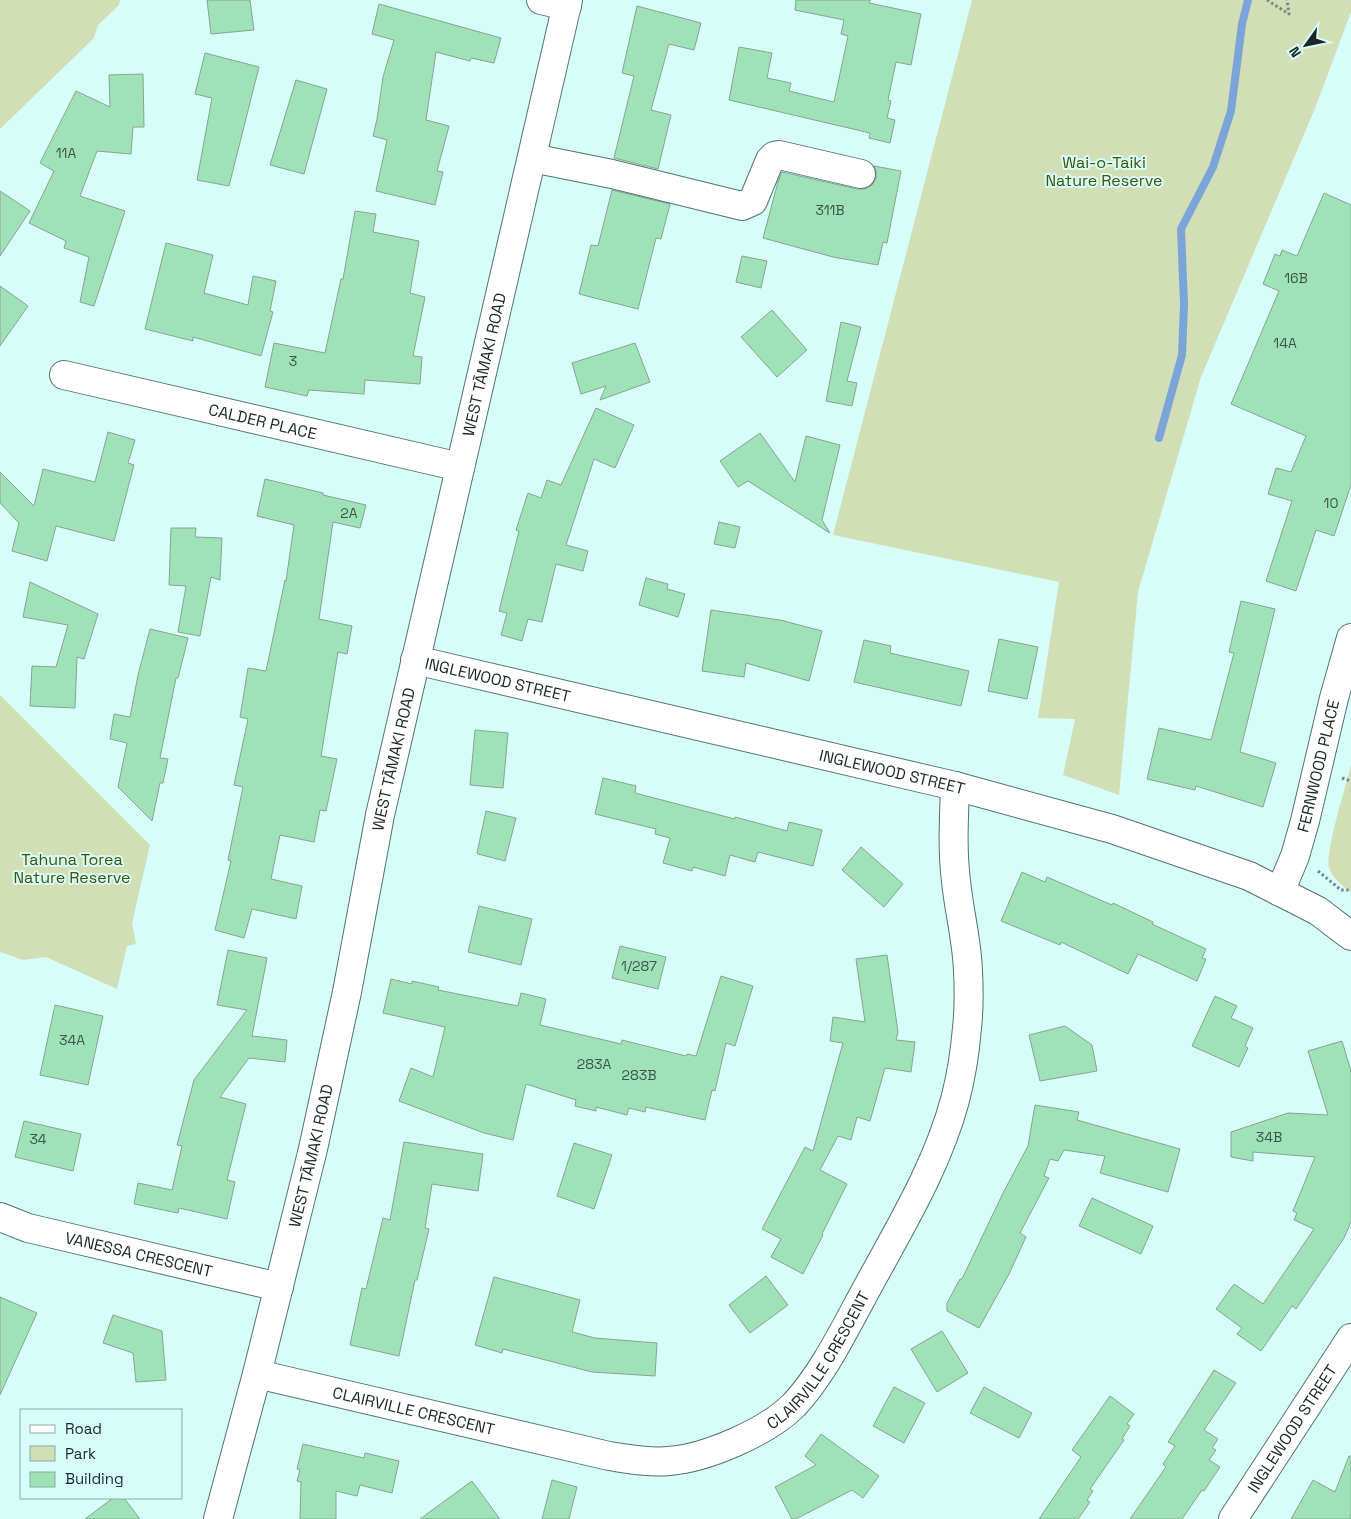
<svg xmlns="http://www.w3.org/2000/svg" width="1351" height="1519" font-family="'Space Grotesk',sans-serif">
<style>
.green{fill:#d2dfb6}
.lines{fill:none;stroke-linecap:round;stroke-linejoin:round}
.stream{stroke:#7ba5d9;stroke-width:8}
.building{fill:#a0e2b7;stroke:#88a391}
.minor-casing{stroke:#507370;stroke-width:30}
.path{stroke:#718b88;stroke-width:3;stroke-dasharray:2.5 2.5;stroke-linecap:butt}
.minor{stroke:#fff;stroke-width:28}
.labels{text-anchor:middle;stroke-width:4;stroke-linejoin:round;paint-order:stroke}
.number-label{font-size:14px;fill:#3b564a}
.park-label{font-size:16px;fill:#405106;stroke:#d7fdf9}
.street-label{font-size:16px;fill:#192726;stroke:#d7fdf9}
</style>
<rect width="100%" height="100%" fill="#d7fdf9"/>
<g class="green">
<polygon points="0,0 120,0 119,5 98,25 94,38 0,129"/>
<polygon points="972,0 1351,0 1351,12 1316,106 1201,377 1138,592 1119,795 1063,775 1075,719 1038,718 1059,582 833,535"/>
<polygon points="0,695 150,845 132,923 136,944 127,946 117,989 46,957 23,960 0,952"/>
<path d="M 1351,765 L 1351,892 C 1343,886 1334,880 1330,870 C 1323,857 1347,783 1351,765 Z"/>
</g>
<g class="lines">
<polyline class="stream" points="1159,438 1182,355 1184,304 1181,229 1213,167 1231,111 1242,24 1248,0"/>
</g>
<g class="building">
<polygon points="207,0 250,0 254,30 211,34"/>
<polygon points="796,0 870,0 869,3 921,14 911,65 896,62 888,100 891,101 887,118 895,120 890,143 869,138 870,133 729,100 739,47 772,53 767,78 791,83 789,91 834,102 848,36 841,34 844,20 795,10"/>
<polygon points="379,4 501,38 494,63 471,58 470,61 436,52 426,120 449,126 437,171 443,172 435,205 376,191 387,140 373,136 377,119 383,77 394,40 372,34"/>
<polygon points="637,6 701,23 694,50 669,44 651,110 671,115 658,169 614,158 634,76 622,73"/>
<polygon points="205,53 259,67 229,186 197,180 212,98 195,94"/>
<polygon points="143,74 144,127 133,127 131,154 97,151 80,196 125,211 94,306 80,302 89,257 64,248 66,241 29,223 54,171 40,163 76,91 110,107 109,75"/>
<polygon points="296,80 327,89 304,174 270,165"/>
<polygon points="874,166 901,171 887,243 883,242 878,265 833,257 763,238 778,182 782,172 857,189 865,189 872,185 876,178 876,170"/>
<polygon points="612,190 670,204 661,239 656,238 638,309 579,294 591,245 598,246"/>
<polygon points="0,191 30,211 0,256"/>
<polygon points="1324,193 1351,205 1351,485 1334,536 1316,530 1296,591 1266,581 1292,501 1268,494 1276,468 1291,472 1306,436 1231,404 1279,291 1263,284 1275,254 1280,256 1282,250 1297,256"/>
<polygon points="355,211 376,214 373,232 419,241 410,293 425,297 413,356 422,357 420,384 365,380 364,394 309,390 307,396 265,387 274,343 325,353 341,279 343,279"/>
<polygon points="166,243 213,255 204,293 248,305 253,276 276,281 270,311 273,312 261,356 193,337 193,341 145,329"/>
<polygon points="742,256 767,261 761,288 736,282"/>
<polygon points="0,286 28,306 0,346"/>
<polygon points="772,310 807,350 777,377 741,337"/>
<polygon points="841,322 861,327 847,381 857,383 852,406 826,401"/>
<polygon points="635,343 650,382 600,400 606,386 581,394 572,363"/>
<polygon points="596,408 634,425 615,468 594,459 566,545 588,551 583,571 556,564 542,622 528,619 522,641 501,635 507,613 499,611 519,531 516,530 528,493 541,498 547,480 561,485"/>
<polygon points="108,432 135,440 128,463 134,465 114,541 56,526 47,561 12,551 19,523 0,503 0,472 34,506 43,469 95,482"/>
<polygon points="760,433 795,482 806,436 840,445 822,520 830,533 748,481 738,487 720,461"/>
<polygon points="265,479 323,493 323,495 366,505 360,528 333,522 319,619 352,626 347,654 338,652 321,756 337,759 326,811 320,810 314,842 280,835 271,879 302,886 296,919 252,909 244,938 215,930 231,861 228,860 243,787 234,785 248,719 240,717 248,668 266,671 285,580 286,581 294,525 257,516"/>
<polygon points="719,522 740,527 735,548 714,544"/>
<polygon points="171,528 196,528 195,537 222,538 220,580 211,577 200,636 178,632 186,586 169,585"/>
<polygon points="646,578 668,584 667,589 685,594 678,617 639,605"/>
<polygon points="30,582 98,614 84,659 77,657 75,708 30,706 32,666 56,667 68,625 23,617"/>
<polygon points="1241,601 1275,609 1240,752 1276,763 1263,807 1196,786 1195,790 1147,779 1159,728 1211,740 1234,653 1229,652"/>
<polygon points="711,610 780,620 822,631 809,681 746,663 744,677 702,671"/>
<polygon points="150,629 188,638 178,678 176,678 160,758 168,759 163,783 160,783 152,821 118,787 127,743 110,739 114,714 130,717 138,675"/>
<polygon points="999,639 1038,647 1027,699 988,691"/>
<polygon points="864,640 891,646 890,653 969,671 961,706 854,682"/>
<polygon points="475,730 508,733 503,788 470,785"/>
<polygon points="603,778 636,786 635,793 735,819 735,817 787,831 789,822 822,830 813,866 758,852 755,862 730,855 725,876 693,867 692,871 663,863 670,838 655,834 656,829 595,814"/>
<polygon points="486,811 516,818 505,861 478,854 477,853"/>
<polygon points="861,847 903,884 884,907 842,870"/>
<polygon points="1022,872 1045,882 1047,877 1112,905 1113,903 1153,922 1152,924 1206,949 1202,958 1206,959 1197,981 1138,954 1128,974 1061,942 1060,945 1001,921"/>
<polygon points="479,906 532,919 521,965 468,952"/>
<polygon points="620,946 666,957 658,989 612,978"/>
<polygon points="228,950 267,958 252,1036 287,1040 285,1062 249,1058 220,1097 246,1104 227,1180 235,1182 227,1219 179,1208 178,1213 134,1204 138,1183 172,1190 182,1146 177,1145 194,1080 247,1010 217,1005"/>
<polygon points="887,955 898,1032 896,1040 915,1042 911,1072 885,1068 870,1121 857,1117 851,1140 838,1136 820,1170 847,1184 822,1234 823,1235 803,1274 771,1257 781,1239 762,1229 805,1147 813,1151 843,1043 830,1041 833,1017 865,1022 856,959"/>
<polygon points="721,976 753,986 735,1046 726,1043 715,1091 712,1090 705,1120 646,1107 645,1112 629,1108 627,1115 596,1107 596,1111 575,1106 576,1100 526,1084 513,1140 484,1133 399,1101 411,1068 433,1077 445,1027 383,1013 391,979 412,984 412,981 439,987 438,990 518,1006 521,993 546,999 540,1025 621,1044 622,1040 686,1056 687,1054 696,1056"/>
<polygon points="1215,996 1237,1006 1231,1018 1253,1028 1245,1046 1248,1048 1239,1067 1192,1046"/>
<polygon points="55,1005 103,1016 88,1085 40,1075"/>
<polygon points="1065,1026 1092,1045 1097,1071 1040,1081 1029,1035"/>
<polygon points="1342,1041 1351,1071 1351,1222 1344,1238 1296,1309 1292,1306 1261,1351 1237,1334 1242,1328 1216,1309 1234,1284 1263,1304 1314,1229 1294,1220 1297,1213 1293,1211 1315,1157 1253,1152 1253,1161 1231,1157 1231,1132 1288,1113 1328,1115 1308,1051"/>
<polygon points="1035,1105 1079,1112 1077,1120 1180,1149 1168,1192 1100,1173 1105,1156 1064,1150 1058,1161 1050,1159 1044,1176 1049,1178 1020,1233 1026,1237 1009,1274 979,1328 947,1311 947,1303 960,1279 962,1279 1003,1193 1028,1146"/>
<polygon points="24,1121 81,1134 73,1171 15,1157"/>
<polygon points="404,1142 483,1154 478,1191 432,1184 425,1228 429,1229 417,1280 415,1280 399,1356 350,1345 362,1288 366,1289 383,1218 390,1220"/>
<polygon points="574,1143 612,1155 594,1209 557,1196"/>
<polygon points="1092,1198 1153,1226 1141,1254 1079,1226"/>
<polygon points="766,1276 788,1305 750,1333 729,1305"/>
<polygon points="494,1277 580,1300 572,1332 595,1338 657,1343 655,1376 592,1372 503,1349 502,1353 475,1345"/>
<polygon points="0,1297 37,1313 0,1395"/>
<polygon points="113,1315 162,1331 166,1380 136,1382 133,1353 103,1343"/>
<polygon points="942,1331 968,1373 937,1392 911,1349"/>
<polygon points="1214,1370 1236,1383 1204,1430 1218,1439 1212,1448 1216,1450 1209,1460 1220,1467 1204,1491 1202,1490 1182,1519 1130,1519 1166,1467 1163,1464 1175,1446 1168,1442"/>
<polygon points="894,1387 925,1403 904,1443 873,1426"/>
<polygon points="984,1387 1032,1413 1019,1438 970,1413"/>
<polygon points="1110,1396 1134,1414 1127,1424 1130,1426 1122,1439 1124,1440 1090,1489 1093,1491 1087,1500 1090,1502 1078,1519 1039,1519 1081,1457 1072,1450"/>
<polygon points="821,1434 879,1476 863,1498 852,1490 796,1519 792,1519 775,1487 816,1465 805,1456"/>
<polygon points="303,1444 364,1458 365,1453 399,1461 392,1493 360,1485 357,1496 336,1491 336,1519 300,1519 301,1482 297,1481 300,1470 297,1469"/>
<polygon points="1349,1456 1351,1456 1351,1519 1291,1519 1313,1480 1335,1492"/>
<polygon points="552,1480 577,1487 569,1519 542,1519"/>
<polygon points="472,1481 500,1519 420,1519"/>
<polygon points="113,1498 124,1498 140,1519 85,1519"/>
</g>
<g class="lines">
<g class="minor-casing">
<g id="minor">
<polyline points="541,0 567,6"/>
<polyline points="532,158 612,174 742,206 753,201 770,160 774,156 779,155 861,174"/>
<path id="s1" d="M 64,375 L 460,467"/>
<path id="s2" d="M 415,660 L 955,786 L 1112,829 L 1249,876 L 1318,911 L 1351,936"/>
<path id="s3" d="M 1280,892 L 1295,856 L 1305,821 L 1334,698 L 1351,638"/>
<path id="s4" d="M 0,1217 L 28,1228 L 279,1287"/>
<path id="s5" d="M 257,1374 L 609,1456 C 629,1459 649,1463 669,1461 C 707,1458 767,1432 794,1405 C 824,1373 846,1326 867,1288 C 900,1227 937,1167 955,1100 C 961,1077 965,1052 967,1028 C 969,1009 969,990 968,971 C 967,941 959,911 956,881 C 952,849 954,818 955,786"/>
<path id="s6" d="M 218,1519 L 257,1374 L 313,1149 L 347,992 L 380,815 L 568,0"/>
<path id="s7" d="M 1233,1519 L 1351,1338"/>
</g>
</g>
<g class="path">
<polyline points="1267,0 1289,14 1287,0"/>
<polyline points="1342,778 1351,781"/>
<polyline points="1318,871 1341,890 1351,890"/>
</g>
<use href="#minor" class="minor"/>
</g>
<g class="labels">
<g class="number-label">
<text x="66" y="158">11A</text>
<text x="830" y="215">311B</text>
<text x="1296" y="283">16B</text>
<text x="1285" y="348">14A</text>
<text x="293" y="366">3</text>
<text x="1331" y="508">10</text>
<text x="349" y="518">2A</text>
<text x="639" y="971">1/287</text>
<text x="72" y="1045">34A</text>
<text x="594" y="1069">283A</text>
<text x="639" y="1080">283B</text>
<text x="1269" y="1142">34B</text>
<text x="38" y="1144">34</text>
</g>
<g class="park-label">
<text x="1104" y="168">Wai-o-Taiki<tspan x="1104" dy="18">Nature Reserve</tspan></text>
<text x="72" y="865">Tahuna Torea<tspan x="72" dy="18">Nature Reserve</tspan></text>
</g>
<g class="street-label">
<text dy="6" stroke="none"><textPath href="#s6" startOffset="1185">WEST TĀMAKI ROAD</textPath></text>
<text dy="6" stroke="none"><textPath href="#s1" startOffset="204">CALDER PLACE</textPath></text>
<text dy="6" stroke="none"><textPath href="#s2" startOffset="85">INGLEWOOD STREET</textPath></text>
<text dy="6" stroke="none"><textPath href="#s6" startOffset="780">WEST TĀMAKI ROAD</textPath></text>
<text dy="6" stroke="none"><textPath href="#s3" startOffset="132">FERNWOOD PLACE</textPath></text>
<text dy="6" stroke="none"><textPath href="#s2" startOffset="490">INGLEWOOD STREET</textPath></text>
<text dy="6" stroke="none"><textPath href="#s6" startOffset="375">WEST TĀMAKI ROAD</textPath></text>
<text dy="6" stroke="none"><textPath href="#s4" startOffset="144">VANESSA CRESCENT</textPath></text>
<text dy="6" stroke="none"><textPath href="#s5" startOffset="611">CLAIRVILLE CRESCENT</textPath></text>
<text dy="6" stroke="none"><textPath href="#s5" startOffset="161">CLAIRVILLE CRESCENT</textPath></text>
<text dy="6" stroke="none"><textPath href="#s7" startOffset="108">INGLEWOOD STREET</textPath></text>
</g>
</g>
<rect x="20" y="1409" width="162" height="90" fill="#d7fdf9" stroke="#8ba7a5"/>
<rect x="30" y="1425" width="25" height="8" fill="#ffffff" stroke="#8ba7a5"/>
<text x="65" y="1434" font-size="15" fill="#192726">Road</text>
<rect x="30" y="1446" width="25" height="15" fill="#d2dfb6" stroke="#8ba7a5"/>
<text x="65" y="1459" font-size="15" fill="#192726">Park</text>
<rect x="30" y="1472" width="25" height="15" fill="#a0e2b7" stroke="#8ba7a5"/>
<text x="65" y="1484" font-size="15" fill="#192726">Building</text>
<g transform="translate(1306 45) rotate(237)" stroke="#d7fdf9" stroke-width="4" paint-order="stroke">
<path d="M0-4L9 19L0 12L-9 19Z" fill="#192726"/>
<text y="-8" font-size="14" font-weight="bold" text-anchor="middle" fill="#192726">N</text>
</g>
</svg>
